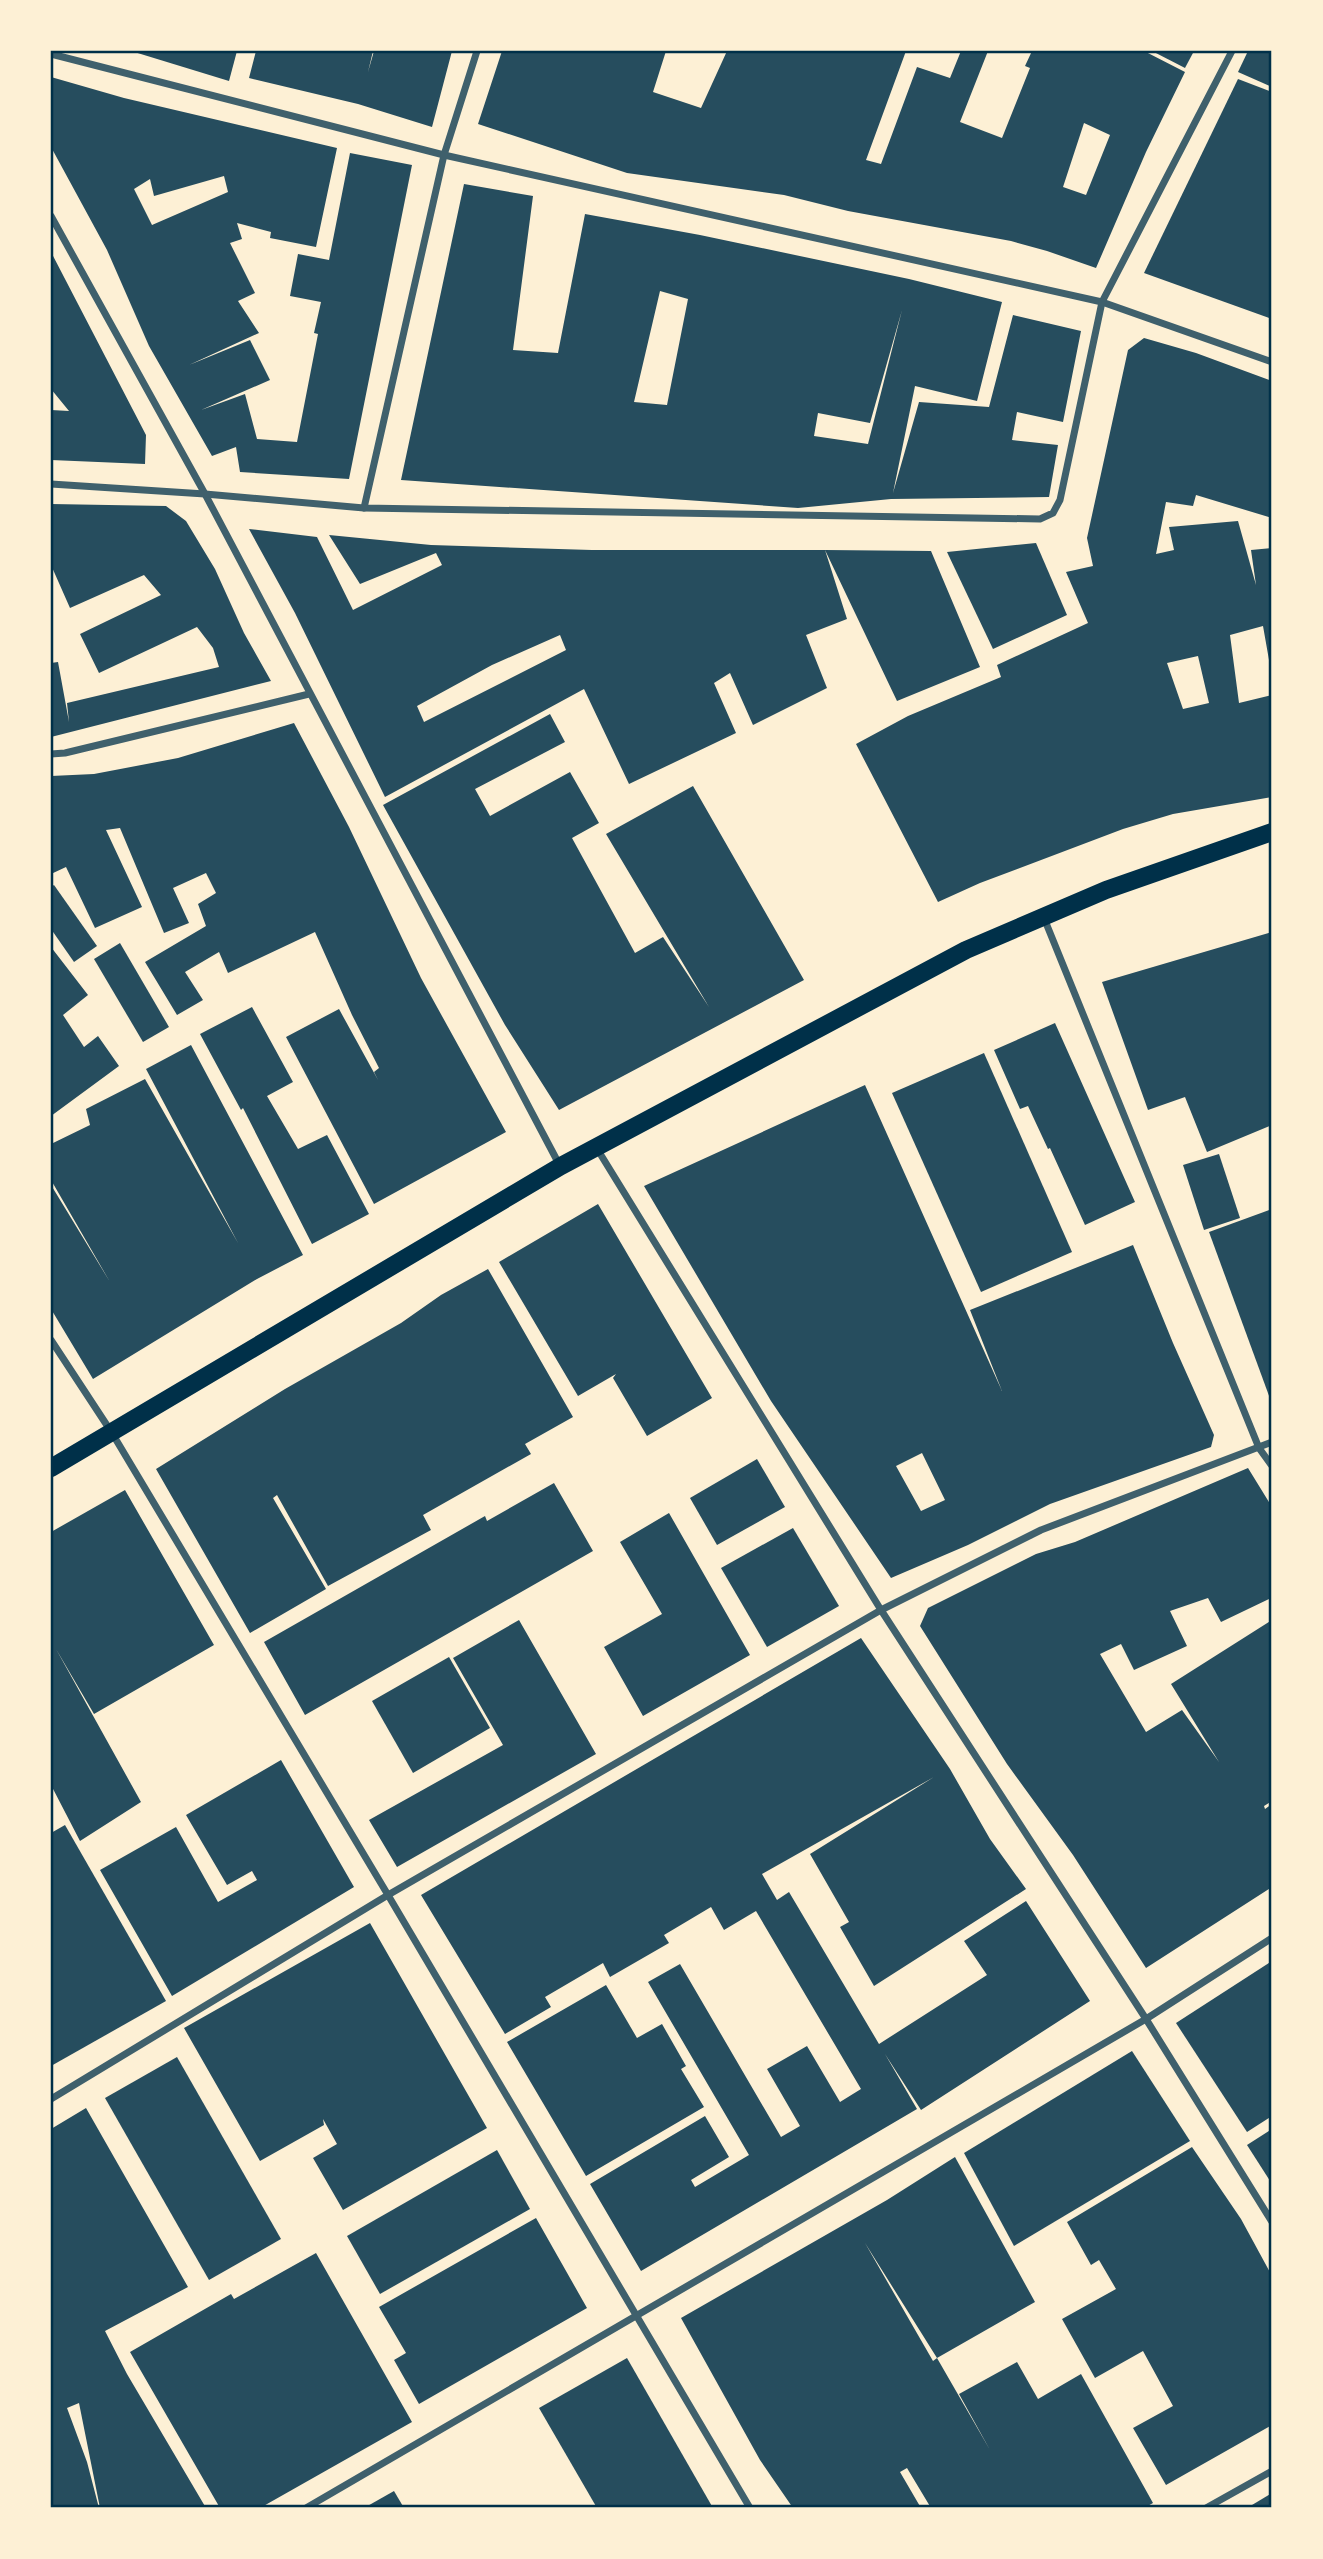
<svg xmlns="http://www.w3.org/2000/svg" width="1323" height="2559" font-family="'Alegreya Sans',sans-serif">
<style>
.building{fill:#264d5e;fill-rule:evenodd}
.lines{fill:none;stroke-linecap:round;stroke-linejoin:round}
.minor{stroke:#3f606c;stroke-width:7}
.primary{stroke:#003049;stroke-width:18}
.neatline{fill:none;stroke:#003049;stroke-width:2.5}
</style>
<rect width="100%" height="100%" fill="#fdf0d5"/>
<g class="building">
<polygon points="131,51 237,51 229,81"/>
<polygon points="256,51 373,51 368,72 374,51 452,51 432,127 358,104 249,78"/>
<path d="M 502,51 L 666,51 L 653,92 L 701,108 L 727,51 L 906,51 L 866,160 L 881,164 L 917,67 L 950,78 L 961,51 L 988,51 L 960,122 L 1002,138 L 1030,68 L 1025,66 L 1032,51 L 1144,51 L 1185,72 L 1146,152 L 1096,268 L 1047,251 L 1011,241 L 848,211 L 784,195 L 627,173 L 478,124 ZM 1084,123 L 1110,135 L 1086,195 L 1063,187 Z"/>
<polygon points="1152,51 1194,51 1185,68"/>
<polygon points="1248,51 1272,51 1272,87 1238,72"/>
<path d="M 51,77 L 124,98 L 337,148 L 316,247 L 270,238 L 271,232 L 237,223 L 242,239 L 230,243 L 255,293 L 238,301 L 259,333 L 189,365 L 250,340 L 270,380 L 201,410 L 245,394 L 257,439 L 297,442 L 318,334 L 314,333 L 321,302 L 290,296 L 298,254 L 329,260 L 350,153 L 412,165 L 349,479 L 240,472 L 236,447 L 212,456 L 149,346 L 107,250 L 51,147 ZM 224,176 L 228,192 L 152,225 L 134,189 L 150,179 L 154,196 Z"/>
<polygon points="1238,79 1272,92 1272,319 1144,273"/>
<path d="M 464,184 L 533,196 L 513,350 L 558,353 L 585,214 L 700,235 L 909,279 L 1002,302 L 977,401 L 915,386 L 893,493 L 919,402 L 989,407 L 1013,315 L 1081,331 L 1063,422 L 1017,412 L 1012,440 L 1058,445 L 1049,497 L 891,499 L 798,508 L 401,480 ZM 660,291 L 688,299 L 667,405 L 634,402 ZM 902,310 L 868,444 L 814,436 L 818,413 L 870,423 Z"/>
<polygon points="51,252 146,435 145,464 51,460 51,410 69,411 51,389"/>
<path d="M 1144,338 L 1196,353 L 1272,381 L 1272,518 L 1196,495 L 1193,506 L 1166,502 L 1156,554 L 1174,550 L 1169,527 L 1238,521 L 1256,585 L 1251,550 L 1272,548 L 1272,677 L 1263,626 L 1230,635 L 1239,703 L 1272,695 L 1272,797 L 1173,814 L 1123,829 L 980,883 L 938,902 L 856,744 L 908,716 L 1001,677 L 997,665 L 1088,623 L 1066,572 L 1093,566 L 1087,538 L 1128,350 ZM 1198,656 L 1209,703 L 1183,709 L 1167,663 Z"/>
<polygon points="51,504 166,506 186,521 215,569 244,633 271,681 51,737 51,663 58,662 69,722 67,703 219,667 213,648 197,627 99,673 80,634 161,595 144,575 70,608 51,565"/>
<path d="M 249,529 L 317,537 L 353,610 L 442,565 L 436,553 L 360,584 L 329,535 L 431,545 L 592,550 L 825,550 L 931,551 L 980,667 L 897,701 L 825,550 L 847,619 L 806,635 L 827,688 L 753,725 L 730,673 L 714,683 L 736,733 L 629,784 L 584,689 L 385,797 L 295,613 ZM 560,635 L 566,650 L 424,722 L 417,706 L 492,665 Z"/>
<polygon points="1036,543 1067,615 993,649 947,552"/>
<polygon points="550,714 565,742 475,789 490,816 570,772 599,823 572,838 635,953 663,937 709,1007 606,834 693,786 804,980 559,1110 505,1025 383,805"/>
<polygon points="294,723 349,827 421,978 506,1132 374,1204 286,1037 339,1009 378,1080 374,1072 379,1068 352,1015 315,932 228,973 219,952 185,972 203,1000 177,1015 145,962 206,926 198,904 216,893 206,873 173,888 189,923 164,933 120,828 106,830 142,907 95,928 66,867 51,874 51,776 94,774 178,758"/>
<polygon points="54,885 97,946 74,962 51,929 51,887"/>
<polygon points="1272,932 1272,1125 1207,1152 1185,1097 1148,1110 1102,982"/>
<polygon points="120,943 169,1027 143,1042 94,959"/>
<polygon points="51,947 88,995 63,1015 84,1047 98,1036 119,1066 51,1116"/>
<polygon points="252,1007 293,1082 267,1096 298,1149 327,1135 369,1214 312,1244 243,1108 241,1110 200,1034"/>
<polygon points="1055,1023 1135,1202 1085,1225 1050,1148 1048,1149 1028,1106 1020,1109 994,1050"/>
<polygon points="191,1045 303,1255 257,1279 93,1379 51,1309 51,1185 110,1282 51,1180 51,1144 90,1125 86,1109 145,1079 238,1243 146,1069"/>
<polygon points="984,1053 1072,1252 981,1292 892,1093"/>
<path d="M 865,1085 L 1002,1391 L 970,1310 L 1133,1245 L 1173,1343 L 1214,1435 L 1211,1447 L 1050,1504 L 968,1545 L 891,1578 L 771,1401 L 644,1186 ZM 922,1453 L 945,1500 L 921,1511 L 896,1466 Z"/>
<polygon points="1219,1154 1240,1218 1204,1230 1183,1165"/>
<polygon points="598,1204 712,1398 647,1436 613,1378 616,1374 578,1396 499,1262"/>
<polygon points="1272,1209 1272,1404 1209,1232"/>
<polygon points="488,1269 573,1417 525,1444 531,1454 423,1515 431,1530 328,1586 277,1495 273,1498 326,1589 250,1633 156,1469 285,1389 401,1323 441,1295"/>
<polygon points="757,1459 785,1507 717,1545 690,1498"/>
<polygon points="1248,1468 1272,1507 1272,1604 1269,1599 1221,1622 1208,1598 1170,1611 1187,1646 1134,1670 1121,1644 1100,1654 1146,1732 1182,1710 1219,1762 1171,1684 1272,1620 1272,1801 1264,1806 1265,1809 1272,1804 1272,1887 1146,1968 1073,1855 1007,1764 920,1626 928,1608 1036,1554 1075,1542"/>
<polygon points="554,1483 593,1551 305,1715 264,1642 485,1516 487,1521"/>
<polygon points="125,1490 214,1645 94,1714 56,1649 141,1802 80,1841 51,1785 51,1532"/>
<polygon points="669,1513 750,1655 643,1716 604,1647 662,1614 620,1542"/>
<polygon points="793,1528 839,1606 767,1647 721,1568"/>
<polygon points="519,1620 596,1754 397,1867 369,1820 503,1745 453,1658"/>
<polygon points="861,1638 950,1769 990,1839 1026,1889 874,1986 840,1927 849,1922 810,1854 934,1777 762,1874 777,1900 789,1892 879,2044 987,1975 964,1941 1026,1901 1090,2001 921,2110 885,2054 917,2109 641,2271 590,2184 705,2116 729,2157 691,2180 695,2187 749,2155 648,1982 680,1964 781,2137 800,2126 767,2069 807,2046 840,2102 861,2089 756,1911 724,1930 711,1907 664,1935 669,1943 610,1977 603,1963 545,1997 551,2007 505,2034 421,1895"/>
<polygon points="449,1657 490,1728 413,1773 372,1701"/>
<polygon points="281,1760 354,1887 172,1996 100,1870 176,1827 218,1902 257,1880 252,1871 227,1885 186,1815"/>
<polygon points="65,1825 166,2001 51,2066 51,1833"/>
<polygon points="370,1923 487,2128 343,2210 313,2158 337,2144 323,2119 324,2125 260,2161 184,2028"/>
<polygon points="1272,1961 1272,2116 1247,2132 1176,2023"/>
<polygon points="606,1985 637,2038 662,2024 686,2066 681,2069 704,2107 586,2176 507,2042"/>
<polygon points="1132,2051 1190,2141 1014,2246 964,2153"/>
<polygon points="177,2057 281,2239 209,2280 105,2098"/>
<polygon points="86,2108 188,2287 105,2331 127,2374 206,2508 100,2508 79,2403 67,2408 87,2462 99,2508 51,2508 51,2278 53,2277 51,2273 51,2129"/>
<polygon points="1272,2129 1272,2184 1247,2145"/>
<polygon points="1192,2147 1241,2219 1272,2276 1272,2425 1166,2485 1133,2428 1173,2406 1143,2351 1095,2378 1062,2319 1116,2289 1099,2260 1091,2265 1067,2222"/>
<polygon points="497,2150 530,2209 380,2294 347,2236"/>
<polygon points="955,2157 1035,2302 937,2358 865,2243 933,2361 937,2358 990,2450 959,2394 1017,2362 1038,2399 1081,2374 1153,2503 1144,2508 931,2508 907,2468 900,2472 921,2508 793,2508 760,2460 681,2318 887,2200"/>
<polygon points="536,2218 587,2308 419,2404 394,2360 406,2353 379,2307"/>
<polygon points="316,2253 412,2422 260,2508 220,2508 130,2352 231,2294 234,2299"/>
<polygon points="627,2358 713,2508 597,2508 539,2408"/>
<polygon points="394,2491 404,2508 364,2508"/>
<polygon points="1272,2493 1272,2508 1247,2508"/>
</g>
<g class="lines">
<g class="minor">
<polyline points="51,54 444,155 1102,302 1272,362"/>
<polyline points="51,216 205,494 560,1166"/>
<polyline points="51,484 205,494 364,508 1040,519 1053,513 1060,500 1102,302 1232,51"/>
<polyline points="364,508 444,155 477,51"/>
<polyline points="51,754 65,753 309,694"/>
<polyline points="1044,918 1259,1448 1272,1466"/>
<polyline points="596,1147 881,1610 1146,2019 1272,2222"/>
<polyline points="51,1340 112,1433 388,1895 750,2508"/>
<polyline points="51,2099 388,1895 881,1610 1041,1530 1272,1442"/>
<polyline points="306,2508 1146,2019 1272,1938"/>
<polyline points="1206,2508 1272,2471"/>
</g>
<polyline class="primary" points="51,1468 561,1166 966,950 1106,890 1272,832"/>
</g>
<rect width="1323" height="2559" fill="none" stroke="#fdf0d5" stroke-width="105"/>
<rect x="52" y="52" width="1218" height="2454" class="neatline"/>
</svg>
